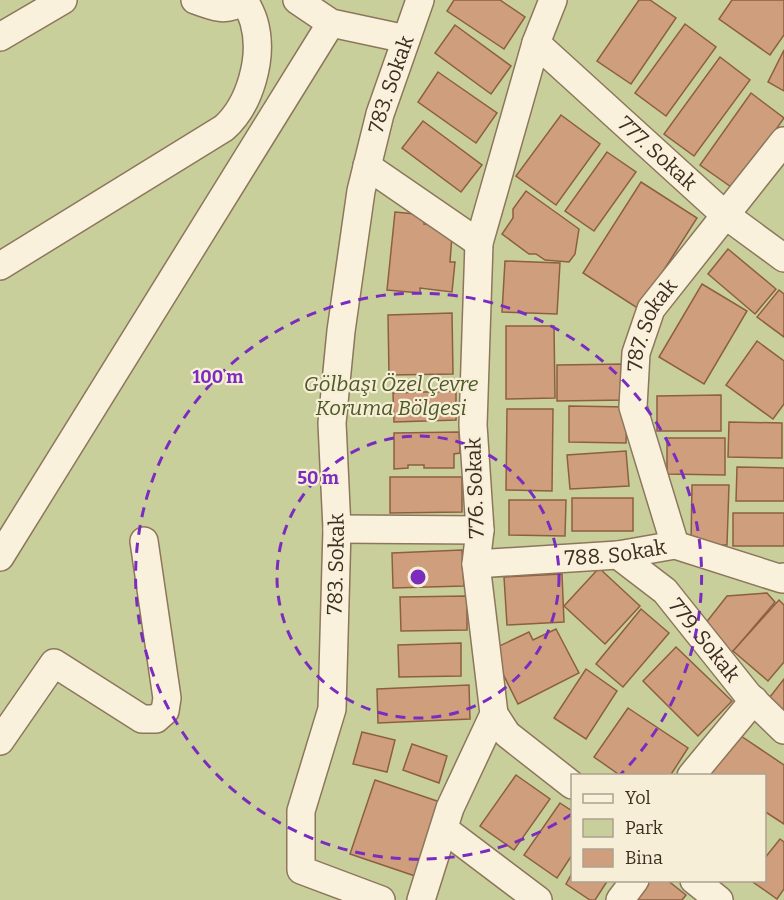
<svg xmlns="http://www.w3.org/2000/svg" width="784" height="900" font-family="Bitter,serif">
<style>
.green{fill:#c9cf9b;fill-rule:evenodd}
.building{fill:#cf9f7d;stroke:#8d5f41;stroke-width:1.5}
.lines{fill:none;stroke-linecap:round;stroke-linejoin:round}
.minor-casing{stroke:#8d765c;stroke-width:30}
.minor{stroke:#faf1dc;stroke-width:27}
.ring{fill:none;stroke:#7b2cbf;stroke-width:3;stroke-dasharray:10 8}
.labels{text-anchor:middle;stroke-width:4.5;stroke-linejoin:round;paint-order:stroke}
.street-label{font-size:21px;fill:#3d2e20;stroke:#f7eed8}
.park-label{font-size:21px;font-style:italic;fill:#4d5a26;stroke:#f7eed8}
.centre{fill:#7b2cbf;stroke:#f7eed8;stroke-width:3}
.ring-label{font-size:18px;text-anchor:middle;font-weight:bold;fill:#7b2cbf;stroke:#f7eed8;stroke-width:4.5;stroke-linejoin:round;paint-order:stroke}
</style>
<rect width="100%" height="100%" fill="#f0e4c8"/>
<path class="green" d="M 0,0 L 784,0 L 784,900 L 0,900 ZM 572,776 L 764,776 L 764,880 L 572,880 Z"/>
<g class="building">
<polygon points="454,0 500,0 525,17 504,49 447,11"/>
<polygon points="639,0 650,0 676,18 631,84 597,61"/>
<polygon points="732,0 784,0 784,35 770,55 719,19"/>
<polygon points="685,24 716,47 666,116 635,93"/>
<polygon points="455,25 511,66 491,94 435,53"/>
<polygon points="784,50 784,91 768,82"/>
<polygon points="720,57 750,80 694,156 664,134"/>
<polygon points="438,72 497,113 476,143 418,102"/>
<polygon points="751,93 784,118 734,189 700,165"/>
<polygon points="561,115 600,144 556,205 516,176"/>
<polygon points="423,121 482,165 461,192 402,148"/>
<polygon points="607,152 636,172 594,231 565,211"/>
<polygon points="641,182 697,218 639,309 583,273"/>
<polygon points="526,191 579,229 575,254 569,262 545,260 536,254 529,254 502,234 513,218 513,209"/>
<polygon points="395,212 425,215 424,224 446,226 452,236 450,262 455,262 452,292 420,288 420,293 387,290"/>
<polygon points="728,249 776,289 755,314 708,274"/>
<polygon points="505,261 560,263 557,314 502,312"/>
<polygon points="702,284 747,311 704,384 659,357"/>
<polygon points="779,290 784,294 784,337 757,317"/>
<polygon points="452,313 453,374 389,375 388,315"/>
<polygon points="506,326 554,326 555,398 506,399"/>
<polygon points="757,341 784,361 784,404 773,419 726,385"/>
<polygon points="626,364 627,400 557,401 557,365"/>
<polygon points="456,391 456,420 394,422 393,393"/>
<polygon points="721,395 721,431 657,431 657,396"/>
<polygon points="569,406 627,407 626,443 569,442"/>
<polygon points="507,409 553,409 552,491 506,490"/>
<polygon points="729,422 782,423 782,458 728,457"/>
<polygon points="459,432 460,453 454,454 454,468 424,468 424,465 408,465 408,468 394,469 394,433"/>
<polygon points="667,438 725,438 725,475 667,474"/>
<polygon points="626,451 629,486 570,489 567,455"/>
<polygon points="737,467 784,468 784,501 736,501"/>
<polygon points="390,477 462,477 462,512 390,513"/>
<polygon points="692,485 729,485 727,545 691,545"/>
<rect x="572" y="498" width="61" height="33"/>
<polygon points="509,500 566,500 565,536 509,535"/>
<rect x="733" y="513" width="51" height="33"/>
<polygon points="462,550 464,586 393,588 392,553"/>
<polygon points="599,568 640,606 605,644 564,606"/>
<polygon points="562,574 564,622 507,625 504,577"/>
<polygon points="767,593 775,602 731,654 705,624 727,596"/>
<polygon points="467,596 467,630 401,631 400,597"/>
<polygon points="779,600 784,605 784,662 768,681 733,651"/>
<polygon points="641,609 669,633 623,687 596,664"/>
<polygon points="556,629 579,673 518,704 491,650 529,632 533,640"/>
<polygon points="461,643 461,676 399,677 398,645"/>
<polygon points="676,647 732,701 698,736 643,681"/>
<polygon points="586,669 617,691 586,739 554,718"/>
<polygon points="784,679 784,716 766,702"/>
<polygon points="469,685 470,719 378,723 377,689"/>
<polygon points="628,708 688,748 670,776 621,776 594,757"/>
<polygon points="362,732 395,740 387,772 353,764"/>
<polygon points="738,734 784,765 784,824 764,811 764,776 714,776 711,773"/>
<polygon points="412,744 447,756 439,783 403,770"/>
<polygon points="516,775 550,799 514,850 480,826"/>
<polygon points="375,780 443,803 418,877 350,854"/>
<polygon points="560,803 572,811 572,855 557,878 524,855"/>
<polygon points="780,839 784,842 784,889 777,899 750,880 764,880 764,859"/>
<polygon points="572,873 572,880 608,880 595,900 590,900 566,884"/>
<polygon points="650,880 667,880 686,895 682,900 635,900"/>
</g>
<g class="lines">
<g class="minor-casing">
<g id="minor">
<path d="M 195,0 C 216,7 225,13 245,0"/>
<polyline points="297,0 331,23 406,39"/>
<polyline points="0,37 63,0"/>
<path id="s1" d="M 536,43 L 724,214 L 784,258"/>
<polyline points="367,166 479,243"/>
<path d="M 0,266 L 224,128 C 250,105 264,57 254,22 C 252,15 248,7 244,0"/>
<polyline points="337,529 480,530"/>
<path id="s2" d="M 675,545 L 633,407 L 636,353 L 651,309 L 784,141"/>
<path id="s3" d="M 618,555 L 665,591 L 748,695 L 784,730"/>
<polyline points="0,557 331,23"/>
<path id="s4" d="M 476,564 L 618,555 L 675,545 L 782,579 L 784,577"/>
<polyline points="494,714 507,734 572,785"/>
<polyline points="0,741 54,663 142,719 156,719 165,711 167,698 144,541"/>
<polyline points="691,776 754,700"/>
<polyline points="444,829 538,900"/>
<polyline points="694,880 719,900"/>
<path id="s5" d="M 381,900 L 301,870 L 301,811 L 332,709 L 337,529 L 332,423 L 341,331 L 361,191 L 380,114 L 420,0"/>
<polyline points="421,900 450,808 494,714 476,564 480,530 473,425 479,243 536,43 553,0"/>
<polyline points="620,900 635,880"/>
</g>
</g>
<use href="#minor" class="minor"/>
</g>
<g class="ring">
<circle cx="418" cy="577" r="141"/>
<path d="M572 814A283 283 0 1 1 620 775"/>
</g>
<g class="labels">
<g class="street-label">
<text dy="7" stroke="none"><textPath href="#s5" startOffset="882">783. Sokak</textPath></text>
<text dy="7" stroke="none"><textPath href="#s1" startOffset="164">777. Sokak</textPath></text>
<text dy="7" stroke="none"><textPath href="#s2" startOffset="230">787. Sokak</textPath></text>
<text transform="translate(475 488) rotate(-92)" y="7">776. Sokak</text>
<text dy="7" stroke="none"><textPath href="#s4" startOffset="140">788. Sokak</textPath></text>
<text dy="7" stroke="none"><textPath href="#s5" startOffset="396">783. Sokak</textPath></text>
<text dy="7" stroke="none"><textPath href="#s3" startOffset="122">779. Sokak</textPath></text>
</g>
<g class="park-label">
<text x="391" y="391">Gölbaşı Özel Çevre<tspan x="391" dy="24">Koruma Bölgesi</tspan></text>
</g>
</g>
<circle cx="418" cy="577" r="9" class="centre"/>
<g class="ring-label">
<text x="218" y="383">100 m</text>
<text x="318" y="484">50 m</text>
</g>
<rect x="571" y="774" width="195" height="108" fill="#f7eed8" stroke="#ada18e" stroke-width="1.5"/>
<rect x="583" y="794" width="30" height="9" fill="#faf1dc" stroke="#ada18e" stroke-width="1.5"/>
<text x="625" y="804" font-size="18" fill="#3d2e20">Yol</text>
<rect x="583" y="819" width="30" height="18" fill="#c9cf9b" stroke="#ada18e" stroke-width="1.5"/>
<text x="625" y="834" font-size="18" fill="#3d2e20">Park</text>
<rect x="583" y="849" width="30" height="18" fill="#cf9f7d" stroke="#ada18e" stroke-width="1.5"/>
<text x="625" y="864" font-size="18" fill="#3d2e20">Bina</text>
</svg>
